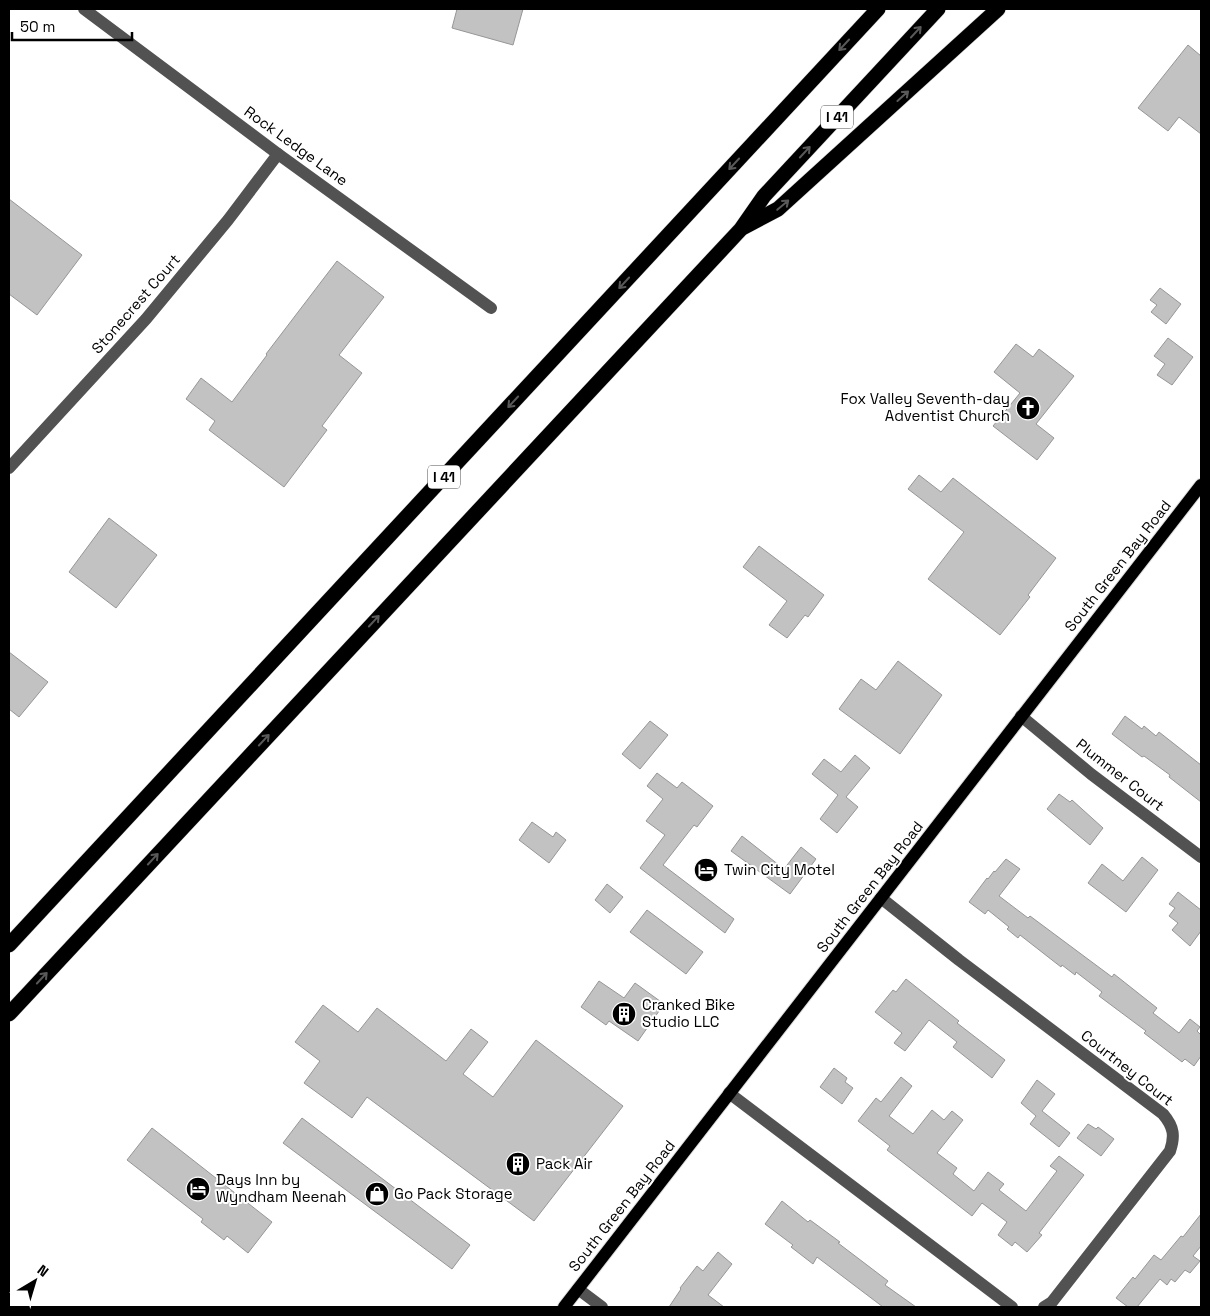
<svg xmlns="http://www.w3.org/2000/svg" width="1210" height="1316" font-family="'Space Grotesk',sans-serif">
<style>
.building{fill:#c2c2c2;stroke:#969696}
.lines{fill:none;stroke-linecap:round;stroke-linejoin:round}
.major-casing{stroke:#dbdbdb;stroke-width:14}
.highway-casing{stroke:#dbdbdb;stroke-width:16}
.minor{stroke:#525252;stroke-width:12}
.major{stroke:#000;stroke-width:12}
.highway{stroke:#000;stroke-width:15}
.oneway{stroke:#595959}
.labels{text-anchor:middle;stroke-width:4;stroke-linejoin:round;paint-order:stroke}
.shield{fill:#fff;stroke:#4c4c4c;stroke-width:1}
.shield-label{font-size:14px;font-weight:bold;fill:#000}
.street-label{font-size:15px;fill:#000;stroke:#fff}
.poi-label{font-size:15px;fill:#000;stroke:#fff;text-anchor:start}
</style>
<rect width="100%" height="100%" fill="#fff"/>
<g class="building">
<polygon points="457,9 523,9 513,45 452,28"/>
<polygon points="1188,45 1201,56 1201,134 1179,117 1168,131 1138,108"/>
<polygon points="9,199 82,255 37,315 9,294"/>
<polygon points="337,261 384,297 339,355 362,373 322,426 327,430 284,487 209,430 215,421 186,399 201,378 232,402 267,355 266,354"/>
<polygon points="1160,288 1181,304 1166,324 1151,312 1157,305 1150,300"/>
<polygon points="1168,338 1193,357 1172,385 1157,375 1165,364 1154,356"/>
<polygon points="1016,344 1033,357 1039,349 1074,376 1036,424 1054,438 1037,460 993,426 1020,393 994,372"/>
<polygon points="919,475 941,492 953,478 1056,558 1028,595 1030,597 1000,635 928,579 964,532 908,489"/>
<polygon points="109,518 157,555 116,608 69,572"/>
<polygon points="759,546 824,595 808,617 805,615 787,638 769,625 787,601 743,567"/>
<polygon points="9,652 48,682 19,717 9,709"/>
<polygon points="898,661 942,695 900,754 839,709 861,679 876,690"/>
<polygon points="1125,716 1142,729 1144,726 1156,736 1159,732 1201,765 1201,802 1169,777 1170,775 1144,756 1142,757 1112,734"/>
<polygon points="650,721 668,735 640,769 622,754"/>
<polygon points="855,755 870,768 846,797 858,807 837,833 820,819 838,795 812,774 824,759 841,772"/>
<polygon points="657,773 677,788 682,782 713,806 697,827 694,825 663,865 734,919 725,933 640,868 665,835 646,821 663,799 647,786"/>
<polygon points="1059,794 1070,802 1072,800 1103,828 1090,845 1047,809"/>
<polygon points="532,822 553,837 556,832 566,840 549,863 519,840"/>
<polygon points="742,836 784,869 801,847 816,859 790,894 731,851"/>
<polygon points="1142,857 1158,870 1126,912 1088,883 1102,864 1123,881"/>
<polygon points="1006,859 1020,869 999,896 1028,918 1030,916 1112,977 1114,974 1157,1008 1153,1013 1179,1033 1190,1019 1200,1027 1197,1031 1201,1035 1201,1056 1194,1066 1185,1059 1182,1062 1144,1033 1146,1031 1099,996 1102,992 1076,972 1075,975 1062,965 1061,967 1020,935 1018,938 1007,929 1009,927 988,910 985,914 969,902 987,878 988,879 994,871 995,872"/>
<polygon points="607,884 623,897 610,913 595,900"/>
<polygon points="1178,892 1201,910 1201,931 1190,946 1172,930 1178,923 1169,916 1175,908 1169,904"/>
<polygon points="647,910 703,952 686,974 630,932"/>
<polygon points="906,979 959,1021 957,1023 1005,1060 992,1078 953,1047 957,1042 929,1020 905,1051 894,1043 902,1033 875,1012 893,990 896,992"/>
<polygon points="599,981 624,998 635,983 664,1004 638,1041 609,1021 606,1025 581,1007"/>
<polygon points="323,1005 358,1032 377,1008 446,1061 471,1029 488,1042 463,1074 493,1097 536,1040 623,1106 534,1221 367,1097 352,1118 304,1083 320,1061 295,1042"/>
<polygon points="834,1068 847,1078 845,1082 853,1088 842,1104 820,1087"/>
<polygon points="901,1077 912,1086 889,1116 913,1134 932,1110 944,1120 952,1111 963,1120 937,1153 957,1168 953,1174 974,1191 988,1172 1004,1184 999,1190 1026,1211 1057,1171 1050,1166 1059,1156 1084,1175 1039,1233 1042,1235 1027,1252 1015,1242 1012,1246 998,1235 1007,1222 982,1203 972,1216 887,1150 890,1146 858,1121 876,1098 881,1102"/>
<polygon points="1037,1080 1055,1094 1042,1111 1070,1133 1059,1147 1030,1124 1036,1116 1021,1103"/>
<polygon points="302,1118 470,1245 452,1269 283,1143"/>
<polygon points="1088,1124 1096,1129 1098,1127 1114,1139 1101,1156 1077,1138"/>
<polygon points="152,1128 272,1222 248,1253 227,1236 224,1240 201,1222 203,1219 127,1160"/>
<polygon points="782,1201 808,1222 810,1220 840,1242 838,1243 888,1281 885,1285 916,1307 883,1307 817,1257 813,1264 791,1247 793,1245 765,1224"/>
<polygon points="1201,1214 1201,1246 1193,1256 1200,1261 1190,1273 1185,1270 1175,1282 1171,1279 1167,1285 1160,1279 1137,1307 1128,1307 1116,1298 1133,1277 1135,1279 1154,1255 1161,1260 1181,1236 1183,1237"/>
<polygon points="718,1252 732,1264 708,1295 724,1307 669,1307 681,1289 680,1288 697,1266 703,1271"/>
</g>
<g class="lines">
<g class="major-casing">
<polyline id="major" points="564,1307 1201,485"/>
</g>
<g class="highway-casing">
<g id="highway">
<polyline points="744,227 778,209 998,9"/>
<polyline points="9,945 878,9"/>
<polyline points="9,1014 741,229 764,196 938,9"/>
</g>
</g>
<g class="minor">
<polyline points="84,9 278,154 491,308"/>
<polyline points="9,468 146,319 228,220 278,154"/>
<polyline points="1021,716 1091,774 1201,857"/>
<path d="M 881,898 L 959,960 L 1163,1114 C 1174,1127 1175,1136 1170,1151 L 1052,1302 L 1044,1307"/>
<polyline points="729,1093 1012,1307"/>
<polyline points="578,1289 602,1307"/>
</g>
<use href="#major" class="major"/>
<use href="#highway" class="highway"/>
</g>
<defs><path id="oneway-shaft" d="M-6 0H5M1.5-3L5.5 0L1.5 3" fill="none" stroke-width="1.6" stroke-linecap="round" stroke-linejoin="round" transform="scale(1.25)"/></defs>
<g class="oneway">
<use href="#oneway-shaft" transform="translate(916 32) rotate(-47)"/>
<use href="#oneway-shaft" transform="translate(844 45) rotate(133)"/>
<use href="#oneway-shaft" transform="translate(903 96) rotate(-42)"/>
<use href="#oneway-shaft" transform="translate(805 152) rotate(-47)"/>
<use href="#oneway-shaft" transform="translate(734 164) rotate(133)"/>
<use href="#oneway-shaft" transform="translate(783 205) rotate(-40)"/>
<use href="#oneway-shaft" transform="translate(624 283) rotate(133)"/>
<use href="#oneway-shaft" transform="translate(513 402) rotate(133)"/>
<use href="#oneway-shaft" transform="translate(374 621) rotate(-47)"/>
<use href="#oneway-shaft" transform="translate(264 740) rotate(-47)"/>
<use href="#oneway-shaft" transform="translate(153 859) rotate(-47)"/>
<use href="#oneway-shaft" transform="translate(42 978) rotate(-47)"/>
</g>
<defs>
<g id="church-disc" transform="scale(1.25)"><circle r="9.5" fill="#000" stroke="#fff"/><path d="M-1.2-6h2.4v3.5h3.3v2.4h-3.3V6h-2.4V-.1h-3.3v-2.4h3.3Z" fill="#fff"/></g>
<g id="hotel-disc" transform="scale(1.25)"><circle r="9.5" fill="#000" stroke="#fff"/><path d="M-6-4.5h1.5V1H6V5H4.5V3h-9V5H-6ZM-4 0a1.8 1.8 0 1 1 3.6 0ZM.5 0V-2.5h3Q6-2.5 6 0Z" fill="#fff"/></g>
<g id="building-disc" transform="scale(1.25)"><circle r="9.5" fill="#000" stroke="#fff"/><path d="M-4-6H4V6H1V3H-1V6H-4ZM-2.5-4.3h1.7v1.8h-1.7ZM.8-4.3h1.7v1.8H.8ZM-2.5-1h1.7V.8h-1.7ZM.8-1h1.7V.8H.8Z" fill="#fff"/></g>
<g id="shop-disc" transform="scale(1.25)"><circle r="9.5" fill="#000" stroke="#fff"/><path d="M-5-2.5h2.3a2.7 3.5 0 0 1 5.4 0H5L5.5 6h-11ZM-1.5-2.5h3a1.5 2.3 0 0 0-3 0Z" fill="#fff"/></g>
</defs>
<g fill-rule="evenodd">
<use href="#church-disc" x="1028" y="408"/>
<use href="#hotel-disc" x="706" y="870"/>
<use href="#building-disc" x="624" y="1014"/>
<use href="#building-disc" x="518" y="1164"/>
<use href="#hotel-disc" x="198" y="1189"/>
<use href="#shop-disc" x="377" y="1194"/>
</g>
<g class="labels">
<g class="shield">
<rect x="821" y="105.5" width="32" height="23" rx="4"/>
<rect x="428" y="465.5" width="32" height="23" rx="4"/>
</g>
<g class="shield-label">
<text x="837" y="122">I 41</text>
<text x="444" y="482">I 41</text>
</g>
<g class="street-label">
<text transform="translate(296 146) rotate(36)" y="5">Rock Ledge Lane</text>
<text transform="translate(136 304) rotate(-49)" y="5">Stonecrest Court</text>
<text transform="translate(1118 566) rotate(-52)" y="5">South Green Bay Road</text>
<text transform="translate(1120 775) rotate(38)" y="5">Plummer Court</text>
<text transform="translate(870 887) rotate(-52)" y="5">South Green Bay Road</text>
<text transform="translate(1127 1068) rotate(38)" y="5">Courtney Court</text>
<text transform="translate(622 1206) rotate(-52)" y="5">South Green Bay Road</text>
</g>
<g class="poi-label">
<text x="1010" y="404" text-anchor="end">Fox Valley Seventh-day<tspan x="1010" dy="17">Adventist Church</tspan></text>
<text x="724" y="875">Twin City Motel</text>
<text x="642" y="1010">Cranked Bike<tspan x="642" dy="17">Studio LLC</tspan></text>
<text x="536" y="1169">Pack Air</text>
<text x="216" y="1185">Days Inn by<tspan x="216" dy="17">Wyndham Neenah</tspan></text>
<text x="394" y="1199">Go Pack Storage</text>
</g>
</g>
<rect width="1210" height="1316" fill="none" stroke="#000000" stroke-width="20"/>
<g transform="translate(35 1281) rotate(38)" stroke="#ffffff" stroke-width="4" paint-order="stroke">
<path d="M0-4L9 19L0 12L-9 19Z" fill="#000000"/>
<text y="-8" font-size="14" font-weight="bold" text-anchor="middle" fill="#000000">N</text>
</g>
<path d="M12 32v8h120v-8" fill="none" stroke="#000000" stroke-width="2.5"/>
<text x="20" y="32" font-size="15" fill="#000000" stroke="#ffffff" stroke-width="4" paint-order="stroke">50 m</text>
</svg>
